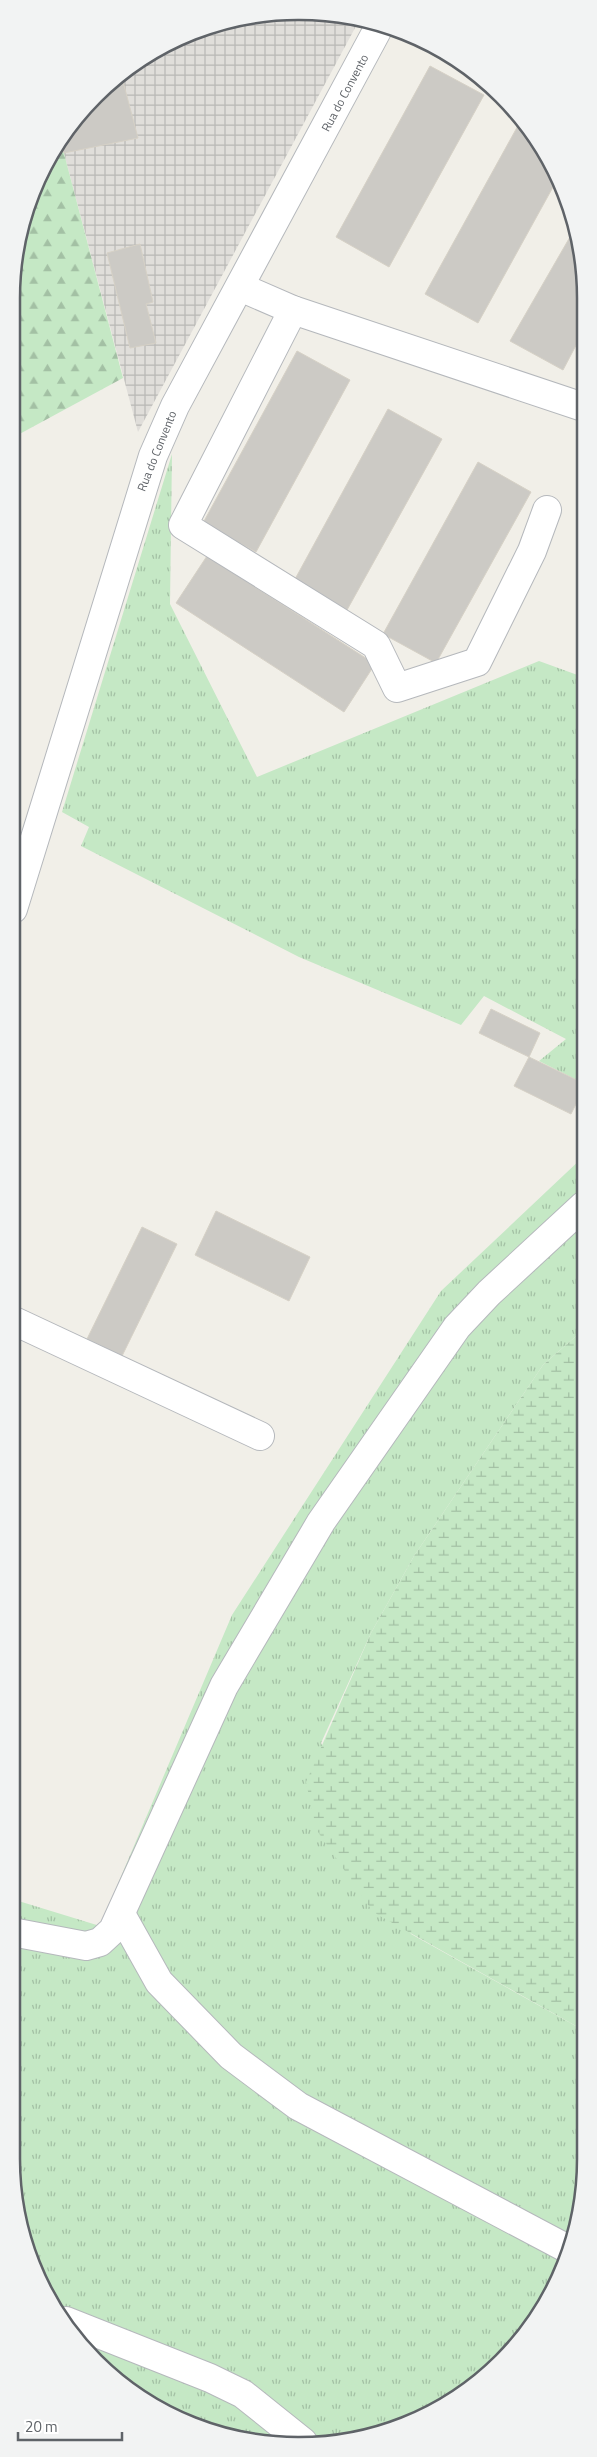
<svg xmlns="http://www.w3.org/2000/svg" width="597" height="2457" font-family="'Titillium Web',sans-serif">
<style>
.industrial{fill:url(#industrial-grid)}
.grass{fill:url(#grass-tufts)}
.forest{fill:url(#forest-firs)}
.wetland{fill:url(#wetland-marsh)}
.building{fill:#cccac5;stroke:#d6d1c6}
.lines{fill:none;stroke-linecap:round;stroke-linejoin:round}
.minor-casing{stroke:#b5b8bc;stroke-width:30}
.minor{stroke:#fff;stroke-width:28}
.labels{text-anchor:middle;stroke-width:4;stroke-linejoin:round;paint-order:stroke}
.street-label{font-size:12px;fill:#5f6368;stroke:#fff}
.rim{fill:none;stroke:#5f6368;stroke-width:2.5}
</style>
<defs>
<pattern id="industrial-grid" width="8" height="8" patternUnits="userSpaceOnUse" patternTransform="scale(1.25)"><rect width="8" height="8" fill="#e0deda"/><path d="M0 4h8M4 0v8" fill="none" stroke="#b9b8b5"/></pattern>
<pattern id="grass-tufts" width="24" height="20" patternUnits="userSpaceOnUse" patternTransform="scale(1.25)"><rect width="24" height="20" fill="#c5e8c5"/><path d="M3 7l-1-3M5 7V3M7 7l1-3M15 17l-1-3M17 17v-4M19 17l1-3" fill="none" stroke="#a3c0a4"/></pattern>
<pattern id="forest-firs" width="22" height="20" patternUnits="userSpaceOnUse" patternTransform="scale(1.25)"><rect width="22" height="20" fill="#c5e8c5"/><path d="M5 1l3.5 6h-7zM16 11l3.5 6h-7z" fill="#a3c0a4"/></pattern>
<pattern id="wetland-marsh" width="20" height="14" patternUnits="userSpaceOnUse" patternTransform="scale(1.25)"><rect width="20" height="14" fill="#c5e8c5"/><path d="M1 5h8M5 5V1M11 12h8M15 12V8" fill="none" stroke="#a3c0a4"/></pattern>
</defs>
<rect width="100%" height="100%" fill="#f1efe8"/>
<polygon class="industrial" points="336,14 358,20 355,28 138,432 61,142 124,70 224,21"/>
<g class="grass">
<polygon points="172,454 170,604 257,777 539,661 583,677 583,1083 539,1061 566,1039 484,996 461,1025 299,957 81,846 89,827 62,812"/>
<polygon points="583,1157 583,1330 543,1365 414,1556 371,1633 321,1743 411,1934 583,2030 583,2196 547,2302 474,2386 391,2431 279,2445 172,2416 83,2348 33,2268 11,2159 12,1899 100,1926 232,1615 441,1291"/>
</g>
<polygon class="forest" points="61,142 123,378 14,437 14,261 50,155"/>
<polygon class="wetland" points="583,1330 583,2030 373,1912 316,1829 306,1782 371,1633 414,1556 543,1365"/>
<g class="building">
<polygon points="430,66 484,95 389,267 336,237"/>
<polygon points="121,74 138,138 64,153 61,142"/>
<polygon points="520,122 556,172 558,178 478,323 425,294"/>
<polygon points="574,230 583,261 583,332 563,370 510,341"/>
<polygon points="140,244 153,302 146,304 156,343 130,348 107,253"/>
<polygon points="297,351 350,380 256,552 203,523"/>
<polygon points="388,409 442,439 347,610 294,581"/>
<polygon points="478,462 531,492 436,663 383,634"/>
<polygon points="207,556 375,664 344,712 176,603"/>
<polygon points="491,1009 540,1033 529,1057 479,1033"/>
<polygon points="529,1057 583,1083 583,1090 571,1114 514,1086"/>
<polygon points="216,1211 310,1257 289,1301 195,1255"/>
<polygon points="142,1227 177,1244 122,1356 87,1339"/>
</g>
<g class="lines">
<g class="minor-casing">
<g id="minor">
<polyline points="240,287 293,310 583,407"/>
<polyline points="293,310 183,525 376,645 397,688 477,662 532,551 547,510"/>
<polyline points="13,909 153,456 175,406 379,27"/>
<polyline points="12,1320 260,1436"/>
<polyline points="121,1914 159,1982 231,2056 298,2106 566,2248"/>
<polyline points="12,1932 86,1946 100,1942 113,1930 224,1686 321,1522 457,1327 489,1293 583,1206"/>
<polyline points="66,2321 210,2378 243,2394 303,2442"/>
</g>
</g>
<use href="#minor" class="minor"/>
</g>
<g class="labels">
<g class="street-label">
<text transform="translate(345 93) rotate(-62)" y="4">Rua do Convento</text>
<text transform="translate(157 451) rotate(-68)" y="4">Rua do Convento</text>
</g>
</g>
<path d="M0 0H597V2457H0ZM298 20H299A278 278 0 0 1 577 298V2159A278 278 0 0 1 299 2437H298A278 278 0 0 1 20 2159V298A278 278 0 0 1 298 20Z" fill="#f2f3f3" fill-rule="evenodd"/>
<path class="rim" d="M298 20H299A278 278 0 0 1 577 298V2159A278 278 0 0 1 299 2437H298A278 278 0 0 1 20 2159V298A278 278 0 0 1 298 20Z"/>
<path d="M18 2432v8h104v-8" fill="none" stroke="#5f6368" stroke-width="2.5"/>
<text x="25" y="2432" font-size="15" fill="#5f6368" stroke="#ffffff" stroke-width="4" paint-order="stroke">20 m</text>
</svg>
